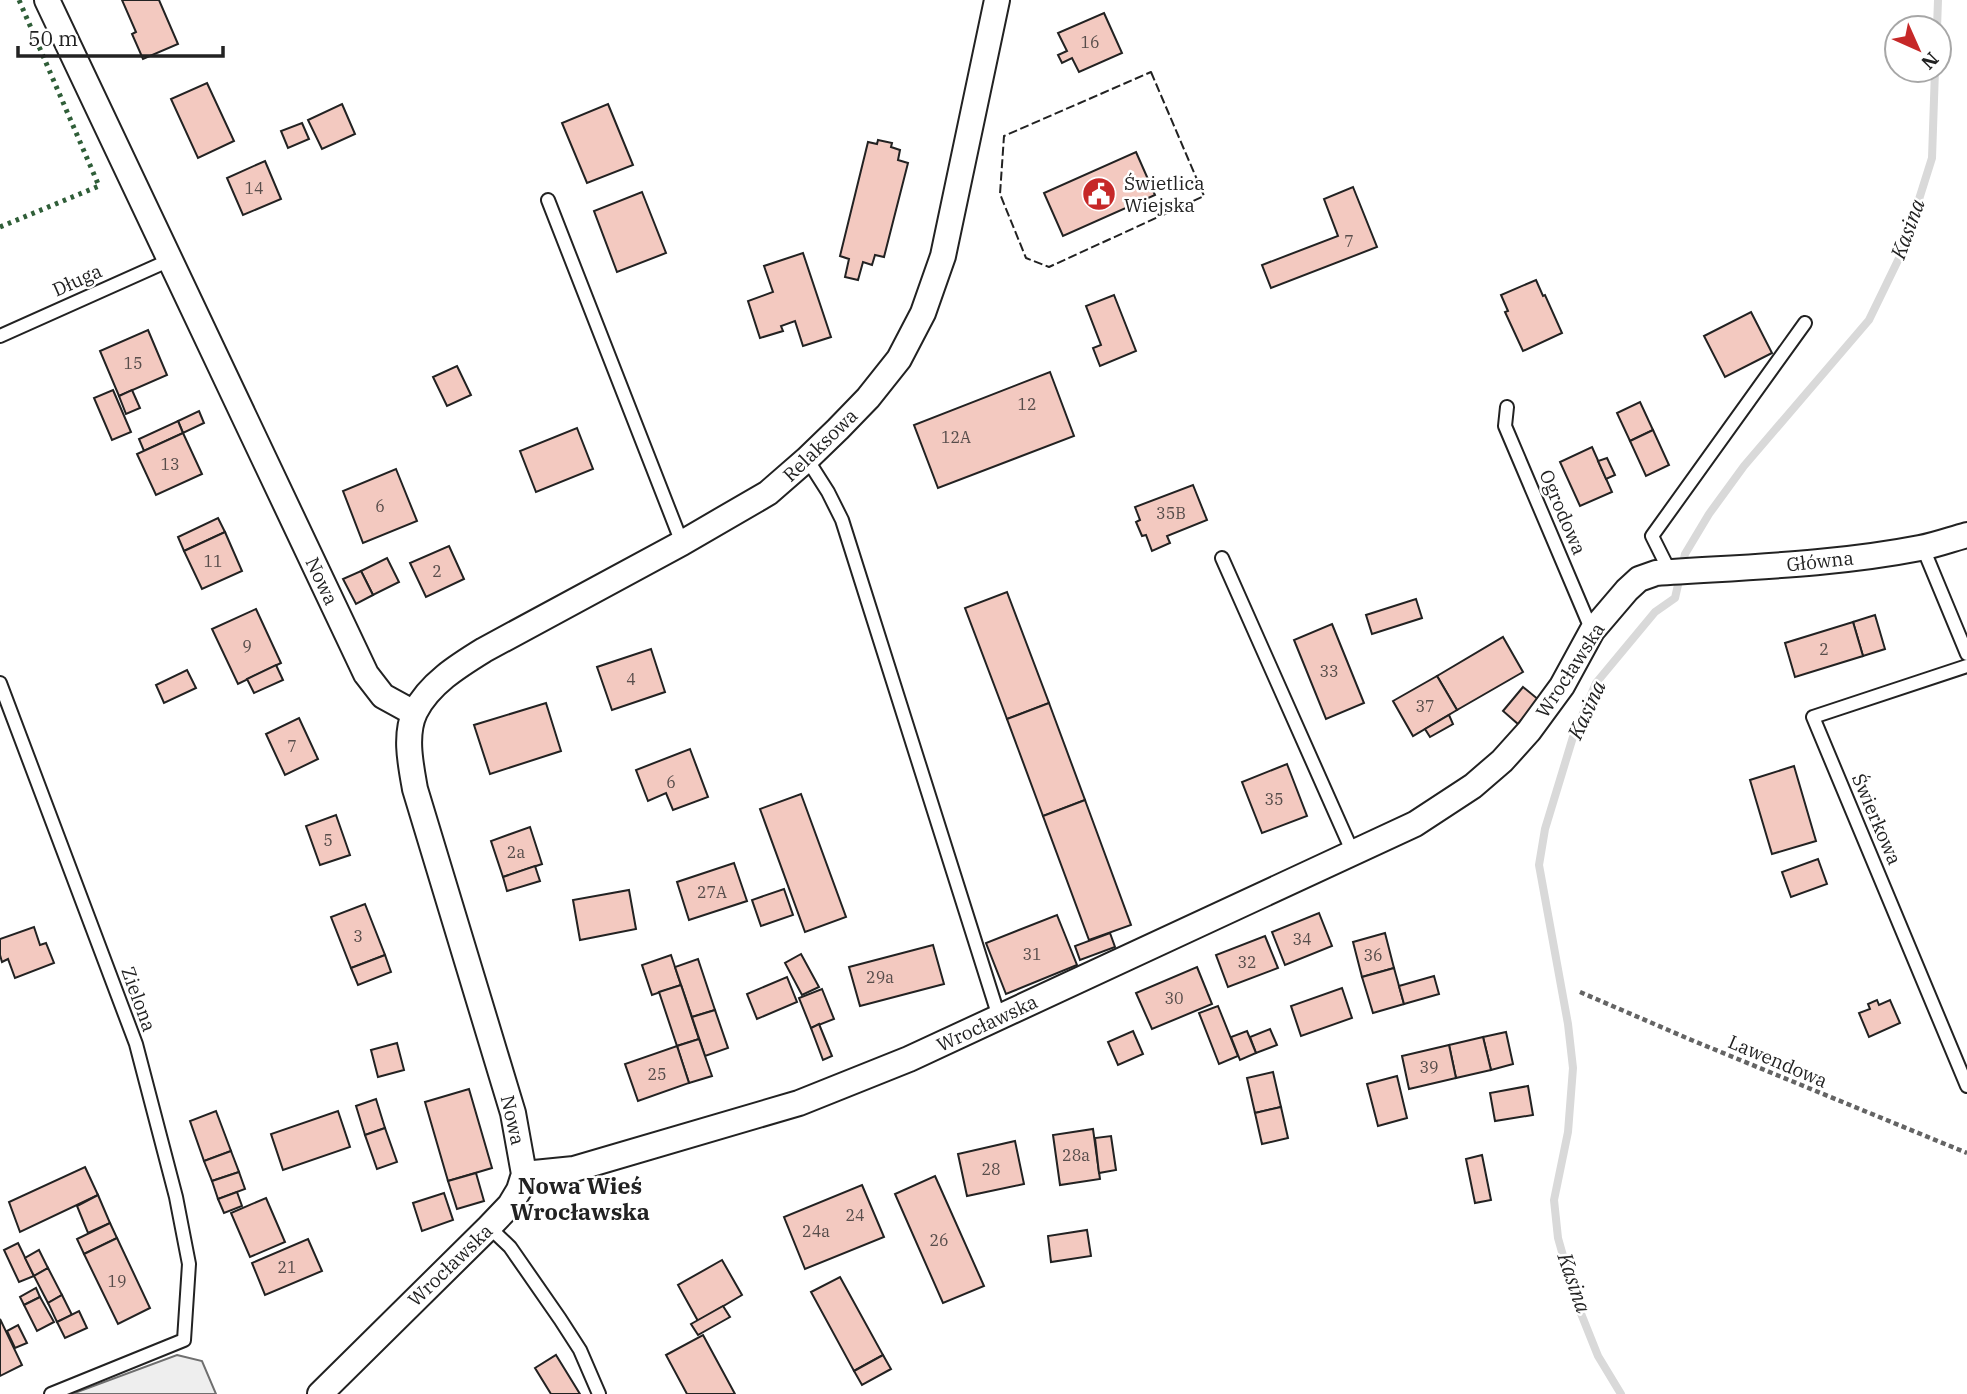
<svg xmlns="http://www.w3.org/2000/svg" width="1967" height="1394" font-family="'IBM Plex Serif',serif">
<style>
.green{fill:#eee;stroke:#6f6f6f;stroke-width:2}
.lines{fill:none;stroke-linecap:round;stroke-linejoin:round}
.stream{stroke:#d9d9d9;stroke-width:8}
.building{fill:#f3c9c0;stroke:#222;stroke-width:2}
.lane-casing{stroke:#222;stroke-width:16}
.street-casing{stroke:#222;stroke-width:28}
.path{stroke:#646464;stroke-width:4.5;stroke-dasharray:5 3.5;stroke-linecap:butt}
.lane{stroke:#fff;stroke-width:12}
.street{stroke:#fff;stroke-width:24}
.hedge{stroke:#2f5e38;stroke-width:5;stroke-dasharray:3.5 5;stroke-linecap:butt}
.fence{stroke:#222;stroke-width:2;stroke-dasharray:9 3.5;stroke-linecap:butt}
.labels{text-anchor:middle;stroke-width:5;stroke-linejoin:round;paint-order:stroke}
.number-label{font-size:16px;fill:#564c4a}
.poi-label{font-size:19px;fill:#222;stroke:#fff;text-anchor:start}
.street-label{font-size:19px;fill:#222;stroke:#fff}
.water-label{font-size:21px;font-style:italic;fill:#222;stroke:#fff}
.quarter-label{font-size:23px;font-weight:bold;fill:#222;stroke:#fff}
</style>
<rect width="100%" height="100%" fill="#fff"/>
<polygon class="green" points="177,1355 202,1361 216,1394 72,1394"/>
<g class="lines">
<g class="stream">
<polyline points="1937,28 1938,0"/>
<polyline points="1621,1394 1598,1356 1576,1301 1558,1238 1554,1200 1568,1132 1573,1068 1568,1024 1539,865 1545,829 1573,737 1596,683 1655,612 1675,598 1685,554 1709,514 1744,466 1869,320 1903,250 1932,158 1935,70"/>
</g>
</g>
<g class="building">
<polygon points="122,0 159,0 178,44 143,59 132,34 136,32"/>
<polygon points="1104,13 1122,53 1079,72 1072,58 1062,63 1058,55 1067,51 1058,33"/>
<polygon points="207,83 234,141 198,158 171,99"/>
<polygon points="342,104 355,134 322,149 308,120"/>
<polygon points="608,104 633,165 587,183 562,123"/>
<polygon points="302,123 309,139 288,148 281,131"/>
<polygon points="878,140 892,143 891,147 900,150 898,160 908,163 884,257 875,255 872,265 863,262 858,280 845,277 849,259 840,256 868,142 877,144"/>
<polygon points="1136,152 1155,195 1063,236 1044,193"/>
<polygon points="265,161 281,199 243,215 227,178"/>
<polygon points="1353,187 1377,247 1271,288 1262,265 1338,236 1324,199"/>
<polygon points="642,192 666,253 617,272 594,211"/>
<polygon points="803,253 831,337 803,346 795,321 781,326 783,331 760,338 748,301 773,292 764,266"/>
<polygon points="1536,280 1543,296 1545,295 1562,333 1523,351 1505,312 1508,311 1501,295"/>
<polygon points="1114,295 1136,351 1100,366 1093,348 1101,345 1086,306"/>
<polygon points="1751,312 1772,353 1725,377 1704,336"/>
<polygon points="148,330 167,375 119,396 100,351"/>
<polygon points="457,366 471,395 447,406 433,377"/>
<polygon points="1050,372 1074,436 938,488 914,425"/>
<polygon points="113,390 131,432 112,440 94,398"/>
<polygon points="132,390 140,408 126,414 119,396"/>
<polygon points="1640,402 1653,430 1630,441 1617,413"/>
<polygon points="199,411 204,423 183,433 178,421"/>
<polygon points="178,421 183,433 144,451 139,439"/>
<polygon points="577,428 593,469 536,492 520,451"/>
<polygon points="1653,430 1669,465 1646,476 1630,441"/>
<polygon points="183,433 202,474 156,495 137,454"/>
<polygon points="1592,447 1612,492 1580,506 1560,462"/>
<polygon points="1607,458 1615,475 1606,479 1598,461"/>
<polygon points="396,469 417,521 363,543 343,491"/>
<polygon points="1193,485 1207,520 1167,536 1170,543 1152,551 1146,535 1142,536 1136,522 1140,520 1135,507"/>
<polygon points="218,518 225,532 184,551 178,537"/>
<polygon points="225,532 242,571 202,589 184,551"/>
<polygon points="449,546 464,579 426,597 410,563"/>
<polygon points="387,558 399,582 373,595 361,571"/>
<polygon points="361,571 373,595 356,604 343,579"/>
<polygon points="1007,592 1049,703 1007,719 965,608"/>
<polygon points="1416,599 1422,618 1372,634 1366,615"/>
<polygon points="256,609 281,663 238,684 212,629"/>
<polygon points="1875,615 1885,649 1863,656 1853,622"/>
<polygon points="1853,622 1863,656 1795,677 1785,643"/>
<polygon points="1332,624 1364,703 1326,719 1294,640"/>
<polygon points="1503,637 1523,672 1457,710 1437,676"/>
<polygon points="651,649 665,692 612,710 597,667"/>
<polygon points="276,665 283,680 254,693 247,679"/>
<polygon points="187,670 196,688 164,703 156,685"/>
<polygon points="1437,676 1457,710 1413,736 1393,701"/>
<polygon points="1523,687 1539,700 1518,724 1503,711"/>
<polygon points="546,703 561,751 490,774 474,725"/>
<polygon points="1049,703 1085,800 1043,816 1007,719"/>
<polygon points="1449,715 1453,724 1430,737 1425,729"/>
<polygon points="299,718 318,759 285,775 266,734"/>
<polygon points="690,749 708,797 673,810 666,793 648,801 636,770"/>
<polygon points="1287,764 1307,816 1262,833 1242,782"/>
<polygon points="1794,766 1816,841 1772,854 1750,780"/>
<polygon points="801,794 846,917 805,932 760,809"/>
<polygon points="1085,800 1131,925 1089,940 1043,816"/>
<polygon points="336,815 350,855 320,865 306,826"/>
<polygon points="530,827 542,864 503,877 491,841"/>
<polygon points="1818,859 1827,884 1791,897 1782,872"/>
<polygon points="734,863 747,901 689,920 677,882"/>
<polygon points="535,866 540,881 507,891 503,877"/>
<polygon points="784,889 793,915 761,926 752,900"/>
<polygon points="629,890 636,929 580,940 573,900"/>
<polygon points="365,904 385,955 351,968 331,917"/>
<polygon points="1319,913 1332,946 1285,965 1272,932"/>
<polygon points="1057,915 1077,965 1006,994 986,943"/>
<polygon points="34,927 40,945 46,943 54,963 15,978 8,959 2,962 0,955 0,939"/>
<polygon points="1110,933 1115,947 1080,960 1075,946"/>
<polygon points="1385,933 1394,968 1362,977 1353,942"/>
<polygon points="1265,936 1278,968 1228,987 1216,955"/>
<polygon points="933,945 944,984 860,1006 849,967"/>
<polygon points="801,954 819,987 802,995 785,963"/>
<polygon points="385,955 391,972 358,985 351,968"/>
<polygon points="671,955 681,985 652,995 642,965"/>
<polygon points="698,959 715,1010 692,1017 675,967"/>
<polygon points="1197,967 1212,1004 1152,1029 1136,993"/>
<polygon points="1394,968 1404,1004 1373,1013 1362,977"/>
<polygon points="1434,976 1439,994 1404,1004 1399,986"/>
<polygon points="787,977 797,1002 757,1019 747,994"/>
<polygon points="681,985 699,1039 677,1046 659,992"/>
<polygon points="1342,988 1352,1018 1301,1036 1291,1006"/>
<polygon points="822,989 834,1019 811,1028 799,998"/>
<polygon points="1877,1000 1879,1005 1890,1000 1900,1023 1869,1037 1859,1013 1870,1009 1868,1004"/>
<polygon points="1218,1006 1238,1056 1219,1064 1199,1013"/>
<polygon points="715,1010 728,1048 705,1056 692,1017"/>
<polygon points="819,1024 832,1056 823,1060 811,1028"/>
<polygon points="1270,1029 1277,1045 1256,1053 1250,1037"/>
<polygon points="1133,1031 1143,1054 1118,1065 1108,1042"/>
<polygon points="1247,1031 1256,1053 1240,1060 1231,1037"/>
<polygon points="1506,1032 1513,1064 1491,1070 1483,1037"/>
<polygon points="1483,1037 1491,1070 1456,1078 1449,1045"/>
<polygon points="699,1039 712,1076 689,1083 677,1046"/>
<polygon points="397,1043 404,1070 378,1077 371,1050"/>
<polygon points="1449,1045 1456,1078 1409,1089 1402,1056"/>
<polygon points="677,1046 689,1083 638,1101 625,1064"/>
<polygon points="1273,1072 1281,1107 1255,1113 1247,1078"/>
<polygon points="1397,1076 1407,1118 1378,1126 1367,1084"/>
<polygon points="1528,1086 1533,1115 1495,1121 1490,1093"/>
<polygon points="469,1089 492,1168 448,1181 425,1102"/>
<polygon points="376,1099 385,1128 365,1135 356,1106"/>
<polygon points="1281,1107 1288,1138 1262,1144 1255,1113"/>
<polygon points="216,1111 231,1151 204,1161 190,1121"/>
<polygon points="338,1111 350,1147 283,1170 271,1134"/>
<polygon points="385,1128 397,1162 377,1169 365,1135"/>
<polygon points="1093,1129 1100,1179 1060,1185 1053,1135"/>
<polygon points="1111,1136 1116,1170 1099,1173 1095,1138"/>
<polygon points="1015,1141 1024,1184 967,1196 958,1154"/>
<polygon points="231,1151 239,1172 212,1181 204,1161"/>
<polygon points="1482,1155 1491,1200 1475,1203 1466,1159"/>
<polygon points="85,1167 98,1195 20,1232 9,1202"/>
<polygon points="239,1172 245,1189 218,1199 212,1181"/>
<polygon points="476,1173 484,1201 457,1209 448,1181"/>
<polygon points="935,1176 984,1286 943,1303 895,1194"/>
<polygon points="862,1185 884,1237 805,1269 784,1217"/>
<polygon points="237,1192 242,1206 224,1213 218,1199"/>
<polygon points="444,1193 453,1220 422,1231 413,1203"/>
<polygon points="98,1195 110,1223 88,1233 77,1206"/>
<polygon points="266,1198 285,1242 250,1257 231,1213"/>
<polygon points="110,1223 117,1238 84,1254 77,1239"/>
<polygon points="1087,1230 1091,1256 1051,1262 1048,1236"/>
<polygon points="117,1238 150,1308 118,1324 84,1254"/>
<polygon points="308,1239 322,1271 265,1295 252,1263"/>
<polygon points="18,1243 34,1276 19,1282 4,1250"/>
<polygon points="39,1250 48,1268 34,1276 25,1258"/>
<polygon points="722,1260 742,1295 698,1321 678,1285"/>
<polygon points="48,1268 62,1295 48,1303 34,1276"/>
<polygon points="840,1277 883,1355 854,1371 811,1292"/>
<polygon points="36,1288 40,1297 24,1305 20,1297"/>
<polygon points="62,1295 72,1315 57,1322 48,1303"/>
<polygon points="40,1297 54,1322 37,1331 24,1305"/>
<polygon points="723,1306 730,1317 698,1335 691,1324"/>
<polygon points="79,1311 87,1328 65,1338 57,1322"/>
<polygon points="0,1319 22,1365 0,1376"/>
<polygon points="18,1325 27,1343 15,1348 7,1331"/>
<polygon points="703,1335 735,1394 687,1394 666,1355"/>
<polygon points="556,1355 580,1394 551,1394 535,1368"/>
<polygon points="883,1355 891,1369 862,1385 854,1371"/>
</g>
<g class="lines">
<g class="lane-casing">
<g id="lane">
<polyline points="548,200 682,543"/>
<polyline points="0,336 170,260"/>
<polyline points="1507,407 1505,426 1592,631"/>
<polyline points="807,459 828,492 842,520 999,1017"/>
<polyline points="1923,548 1967,654"/>
<polyline points="1222,558 1353,853"/>
<polyline points="1670,572 1652,536 1805,323"/>
<polyline points="0,683 136,1044 176,1197 189,1264 184,1340 51,1394"/>
<polyline points="1967,1086 1813,717 1967,666"/>
<polyline points="489,1227 510,1247 560,1319 580,1350 599,1394"/>
</g>
</g>
<g class="street-casing">
<g id="street">
<polyline points="47,0 366,674 383,696 414,713"/>
<path d="M 524,1174 L 574,1169 L 799,1103 L 909,1059 L 1415,824 L 1473,786 L 1502,761 L 1529,731 L 1562,686 L 1592,631 L 1627,590 L 1639,579 L 1656,573 C 1744,567 1833,565 1920,548 C 1936,545 1952,539 1967,535"/>
<path d="M 320,1394 L 489,1227 L 510,1205 L 519,1190 L 524,1174 L 513,1113 L 415,789 C 411,766 404,735 415,712 C 429,684 458,666 484,650 L 682,543 L 768,493 L 807,459 L 838,429 L 868,398 L 899,359 L 923,313 L 943,256 L 997,0"/>
</g>
</g>
<polyline class="path" points="1580,992 1689,1039 1967,1153"/>
<use href="#lane" class="lane"/>
<use href="#street" class="street"/>
<polyline class="hedge" points="0,227 99,186 19,0"/>
<polygon class="fence" points="1151,72 1204,196 1049,267 1026,258 1000,194 1004,136"/>
</g>
<defs>
<g id="civic-disc" transform="scale(1.75)"><circle r="9.5" fill="#c62828" stroke="#fff"/><path d="M-.6-6.5H3V-4.5H.6V-3L4-1V1h2V6H-6V1h2V-1L-.6-3ZM-1.2 2.5V6h2.4V2.5Z" fill="#fff"/></g>
</defs>
<g fill-rule="evenodd">
<use href="#civic-disc" x="1099" y="194"/>
</g>
<g class="labels">
<g class="number-label">
<text x="1090" y="48">16</text>
<text x="254" y="194">14</text>
<text x="1349" y="247">7</text>
<text x="133" y="369">15</text>
<text x="1027" y="410">12</text>
<text x="956" y="443">12A</text>
<text x="170" y="470">13</text>
<text x="380" y="512">6</text>
<text x="1171" y="519">35B</text>
<text x="213" y="567">11</text>
<text x="437" y="577">2</text>
<text x="247" y="652">9</text>
<text x="1824" y="655">2</text>
<text x="1329" y="677">33</text>
<text x="631" y="685">4</text>
<text x="1425" y="712">37</text>
<text x="292" y="752">7</text>
<text x="671" y="788">6</text>
<text x="1274" y="805">35</text>
<text x="328" y="846">5</text>
<text x="516" y="858">2a</text>
<text x="712" y="898">27A</text>
<text x="358" y="942">3</text>
<text x="1302" y="945">34</text>
<text x="1032" y="960">31</text>
<text x="1373" y="961">36</text>
<text x="1247" y="968">32</text>
<text x="880" y="983">29a</text>
<text x="1174" y="1004">30</text>
<text x="1429" y="1073">39</text>
<text x="657" y="1080">25</text>
<text x="1076" y="1161">28a</text>
<text x="991" y="1175">28</text>
<text x="855" y="1221">24</text>
<text x="816" y="1237">24a</text>
<text x="939" y="1246">26</text>
<text x="287" y="1273">21</text>
<text x="117" y="1287">19</text>
</g>
<g class="poi-label">
<text x="1124" y="190">Świetlica<tspan x="1124" dy="22">Wiejska</tspan></text>
</g>
<g class="street-label">
<text transform="translate(77 280) rotate(-24)" y="7">Długa</text>
<text transform="translate(820 445) rotate(-44)" y="7">Relaksowa</text>
<text transform="translate(1563 512) rotate(67)" y="7">Ogrodowa</text>
<text transform="translate(1820 561) rotate(-6)" y="7">Główna</text>
<text transform="translate(322 581) rotate(65)" y="7">Nowa</text>
<text transform="translate(1570 670) rotate(-57)" y="7">Wrocławska</text>
<text transform="translate(1877 819) rotate(67)" y="7">Świerkowa</text>
<text transform="translate(139 999) rotate(70)" y="7">Zielona</text>
<text transform="translate(987 1023) rotate(-25)" y="7">Wrocławska</text>
<text transform="translate(1778 1061) rotate(23)" y="7">Lawendowa</text>
<text transform="translate(513 1120) rotate(77)" y="7">Nowa</text>
<text transform="translate(450 1265) rotate(-44)" y="7">Wrocławska</text>
</g>
<g class="water-label">
<text transform="translate(1908 229) rotate(-70)" y="7">Kasina</text>
<text transform="translate(1587 710) rotate(-65)" y="7">Kasina</text>
<text transform="translate(1574 1283) rotate(71)" y="7">Kasina</text>
</g>
<g class="quarter-label">
<text x="580" y="1194">Nowa Wieś<tspan x="580" dy="26">Wrocławska</tspan></text>
</g>
</g>
<g transform="translate(1918 49) rotate(135)"><circle r="33" fill="#ffffff" stroke="#a7a7a7" stroke-width="2"/>
<path d="M0-5L12 26L0 18L-12 26Z" fill="#c62828"/>
<text y="-10" font-size="19" font-weight="bold" text-anchor="middle" fill="#222222">N</text>
</g>
<path d="M18 46v10h205v-10" fill="none" stroke="#222222" stroke-width="3.5"/>
<text x="28" y="46" font-size="21" fill="#222222" stroke="#ffffff" stroke-width="5" paint-order="stroke">50 m</text>
</svg>
